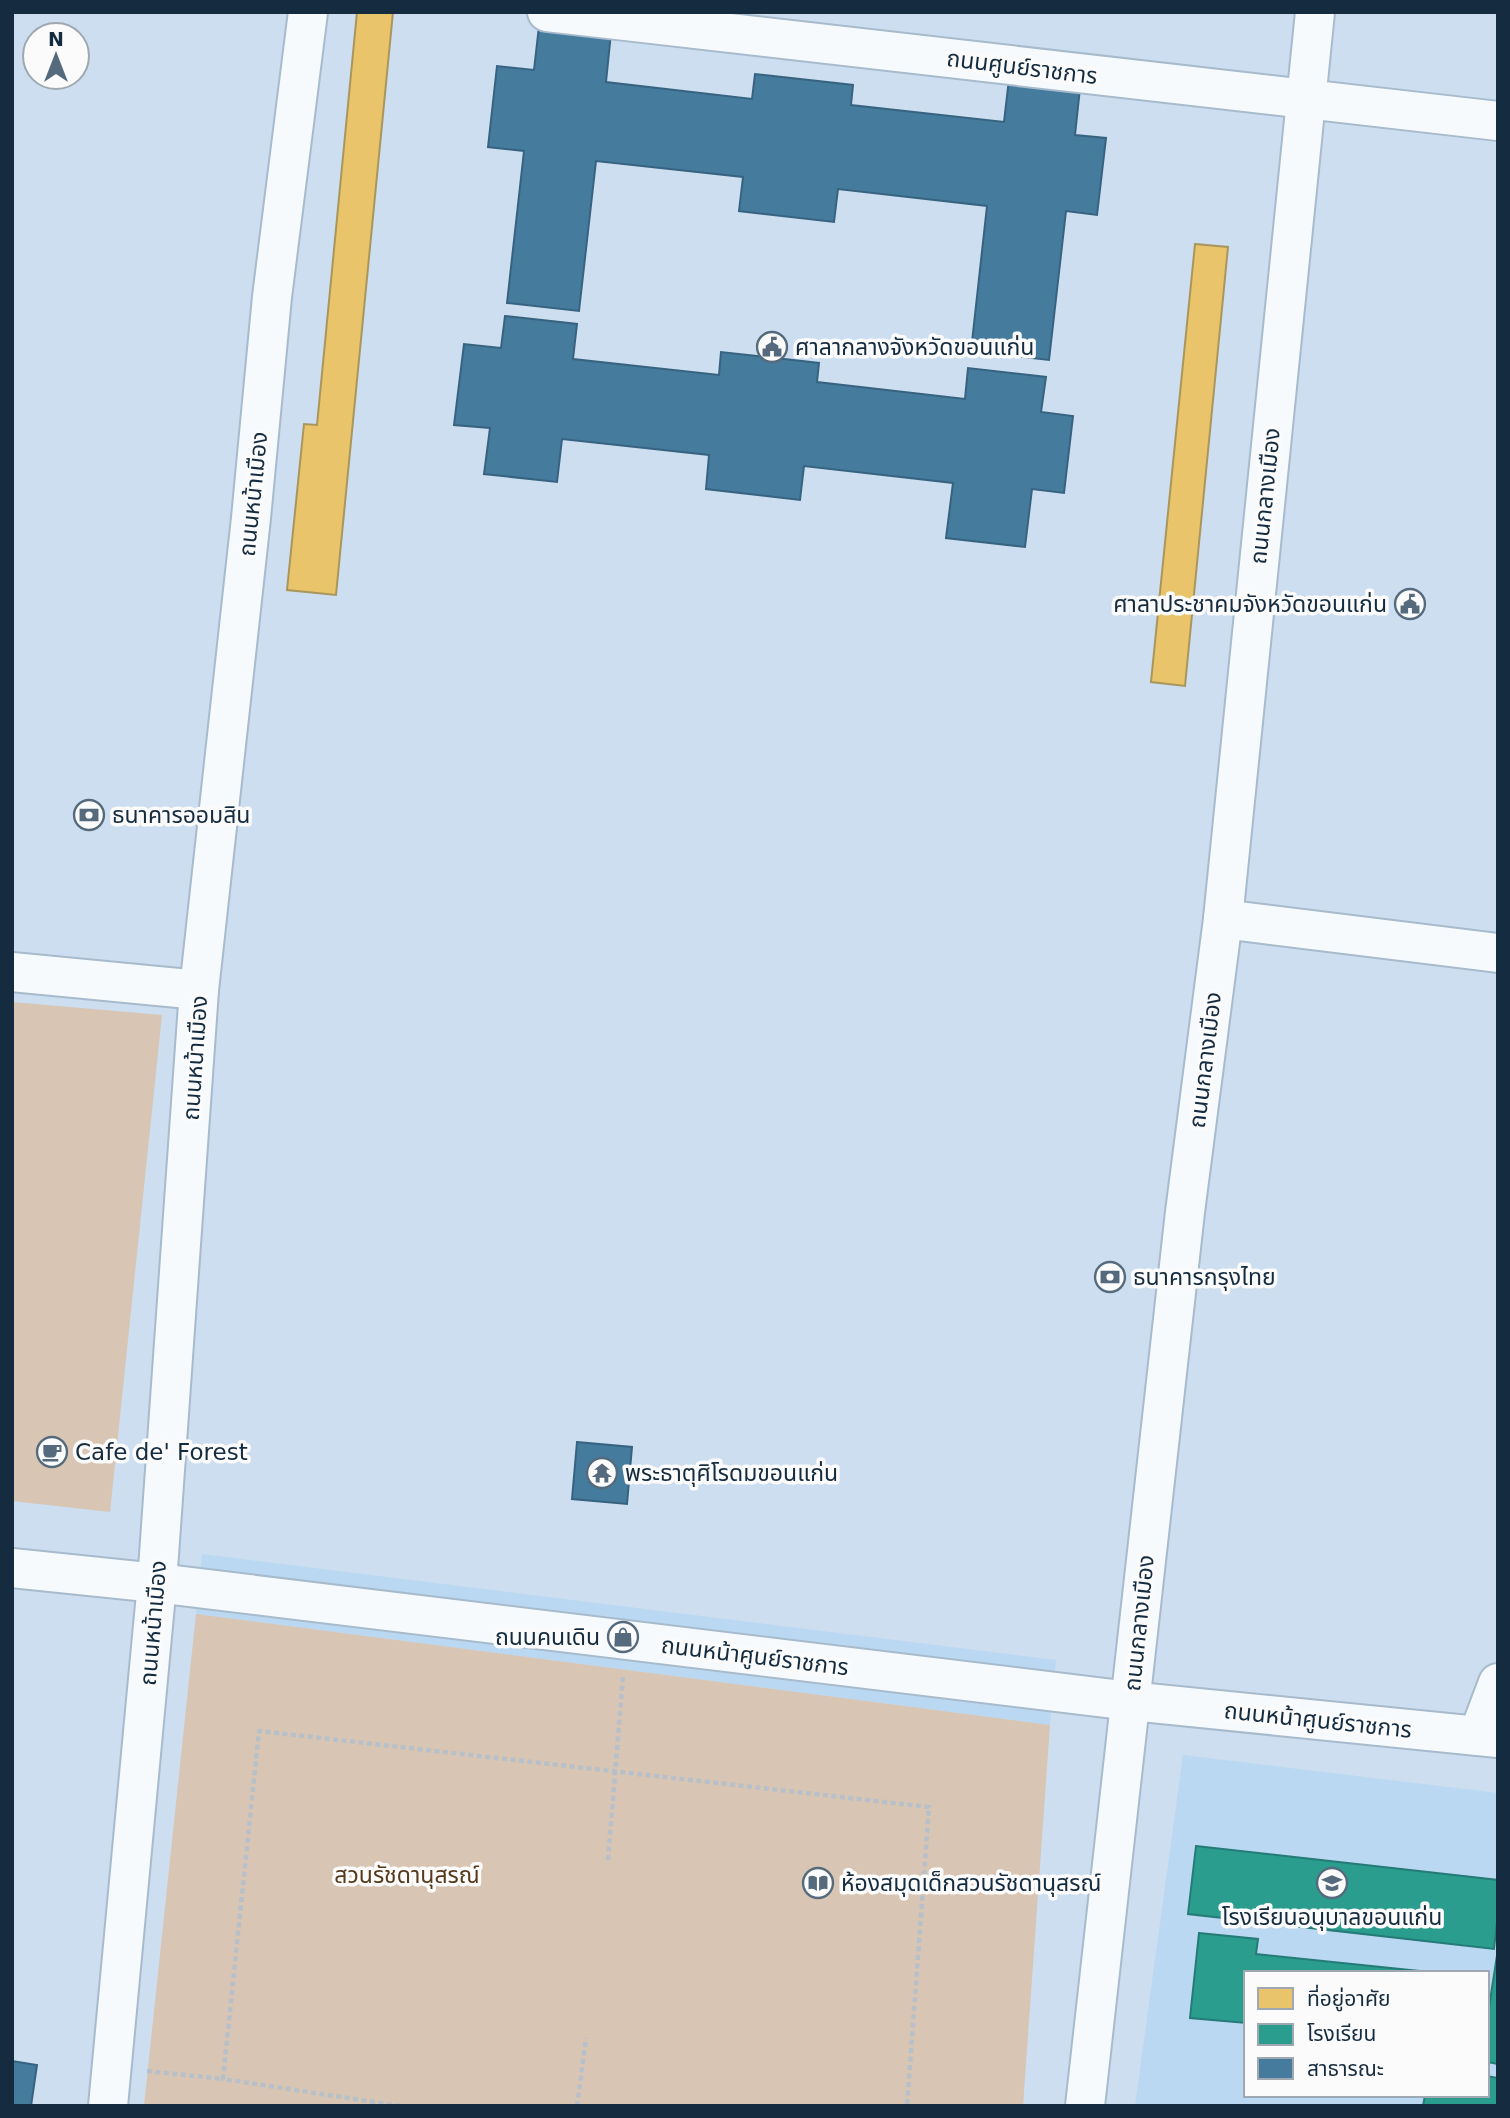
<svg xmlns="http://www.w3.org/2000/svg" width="1510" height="2118" font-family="'DejaVu Sans','Noto Sans Thai',sans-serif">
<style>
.built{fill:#bbd8f2;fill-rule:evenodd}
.green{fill:#d8c5b3}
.homes{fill:#e9c46a;stroke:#a9965d;stroke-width:2}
.schools{fill:#2a9d8f;stroke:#247b77;stroke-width:2}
.public{fill:#457b9d;stroke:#376381;stroke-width:2}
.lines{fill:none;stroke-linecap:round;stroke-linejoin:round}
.minor-casing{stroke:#a7bbcc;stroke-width:42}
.path{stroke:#b7c0c9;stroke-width:4.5;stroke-dasharray:5 3.5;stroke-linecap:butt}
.minor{stroke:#f7fafd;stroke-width:38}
.labels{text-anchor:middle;stroke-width:7;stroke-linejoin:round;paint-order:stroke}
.street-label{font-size:23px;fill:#152c40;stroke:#fbfbfb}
.poi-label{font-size:23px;fill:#152c40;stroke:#fbfbfb;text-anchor:start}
.park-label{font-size:23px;fill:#563a1c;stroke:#fbfbfb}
</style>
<rect width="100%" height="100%" fill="#ccdeef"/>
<g class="built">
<polygon points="202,1554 1056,1660 1050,1725 196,1614"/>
<path d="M 1183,1755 L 1498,1793 L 1498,2106 L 1135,2106 ZM 1246,1973 L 1487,1973 L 1487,2095 L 1246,2095 Z"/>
</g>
<g class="green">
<polygon points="12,1002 162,1015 110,1512 12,1501"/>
<polygon points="196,1614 1050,1725 1023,2106 144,2106"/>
</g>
<g class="homes">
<polygon points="357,12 393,12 336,595 287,590 304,424 317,425"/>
<polygon points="1195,244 1228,247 1185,686 1151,682"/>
</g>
<g class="schools">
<polygon points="1196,1846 1498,1880 1498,1913 1494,1949 1188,1914"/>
<polygon points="1199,1933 1258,1939 1256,1954 1439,1973 1246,1973 1246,2023 1190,2018"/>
<polygon points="1498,1949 1498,2064 1487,2062 1487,2020"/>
<polygon points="1487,2076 1498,2078 1498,2106 1423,2106 1425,2095 1487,2095"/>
</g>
<g class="public">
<polygon points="539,26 611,33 606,82 752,99 755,74 853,85 851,105 1004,122 1009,79 1080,88 1075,135 1106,138 1097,215 1066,211 1049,360 971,351 987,206 838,189 834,222 739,211 743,177 596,161 579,311 507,303 524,151 488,147 497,66 534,70"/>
<polygon points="505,316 577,324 573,359 719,375 721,352 819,363 817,382 965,399 968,368 1046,377 1041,412 1073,416 1064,493 1032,489 1025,547 946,538 953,483 804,466 800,500 706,489 709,455 562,439 557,482 484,474 490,428 454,425 464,344 501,348"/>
<polygon points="577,1442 632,1447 627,1504 572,1499"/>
<polygon points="12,2061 37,2065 31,2106 12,2106"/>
</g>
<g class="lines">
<g class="minor-casing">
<g id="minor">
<polyline points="547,12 1498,121"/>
<polyline points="1223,919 1498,953"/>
<polyline points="12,972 199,990"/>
<polyline points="12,1568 157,1583 1130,1701 1498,1738"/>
<polyline points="1478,1736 1498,1683"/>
<polyline points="108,2106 157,1583 199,990 251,518 272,297 308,12"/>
<polyline points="1085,2106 1185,1212 1223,919 1315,12"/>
</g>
</g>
<g class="path">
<polyline points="608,1860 623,1676"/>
<polyline points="147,2071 223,2079"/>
<polyline points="400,2106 223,2079 259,1731 929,1807 907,2106"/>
<polyline points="577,2106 586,2038"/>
</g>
<use href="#minor" class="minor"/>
</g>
<defs>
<g id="civic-ring" transform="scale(1.575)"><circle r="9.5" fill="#fbfbfb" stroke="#556a7d" stroke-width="1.5"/><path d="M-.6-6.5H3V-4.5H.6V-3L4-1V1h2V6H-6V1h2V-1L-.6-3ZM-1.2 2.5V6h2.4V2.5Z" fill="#556a7d"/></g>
<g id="bank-ring" transform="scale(1.575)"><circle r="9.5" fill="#fbfbfb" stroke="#556a7d" stroke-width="1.5"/><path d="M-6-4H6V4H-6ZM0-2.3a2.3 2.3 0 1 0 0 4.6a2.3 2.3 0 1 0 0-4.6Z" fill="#556a7d"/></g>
<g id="cafe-ring" transform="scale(1.575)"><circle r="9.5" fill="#fbfbfb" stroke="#556a7d" stroke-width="1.5"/><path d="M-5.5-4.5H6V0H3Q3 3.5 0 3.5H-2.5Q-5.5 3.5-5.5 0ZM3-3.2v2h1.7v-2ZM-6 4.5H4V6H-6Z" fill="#556a7d"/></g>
<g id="temple-ring" transform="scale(1.575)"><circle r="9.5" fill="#fbfbfb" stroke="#556a7d" stroke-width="1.5"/><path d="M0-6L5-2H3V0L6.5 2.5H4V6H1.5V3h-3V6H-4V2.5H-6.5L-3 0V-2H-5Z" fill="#556a7d"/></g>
<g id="shop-ring" transform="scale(1.575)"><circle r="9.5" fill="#fbfbfb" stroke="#556a7d" stroke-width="1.5"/><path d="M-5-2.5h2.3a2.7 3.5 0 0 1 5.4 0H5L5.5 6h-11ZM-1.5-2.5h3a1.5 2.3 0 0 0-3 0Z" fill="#556a7d"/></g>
<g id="library-ring" transform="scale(1.575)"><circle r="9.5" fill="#fbfbfb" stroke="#556a7d" stroke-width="1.5"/><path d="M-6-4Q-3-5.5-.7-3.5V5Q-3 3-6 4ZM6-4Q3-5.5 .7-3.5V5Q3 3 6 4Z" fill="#556a7d"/></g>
<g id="school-ring" transform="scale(1.575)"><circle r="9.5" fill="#fbfbfb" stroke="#556a7d" stroke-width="1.5"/><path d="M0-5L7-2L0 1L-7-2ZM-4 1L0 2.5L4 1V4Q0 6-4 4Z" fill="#556a7d"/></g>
</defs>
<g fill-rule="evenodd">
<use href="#civic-ring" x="772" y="347"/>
<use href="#civic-ring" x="1410" y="604"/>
<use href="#bank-ring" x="89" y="815"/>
<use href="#bank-ring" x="1110" y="1277"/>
<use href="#cafe-ring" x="52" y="1452"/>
<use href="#temple-ring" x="602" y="1473"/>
<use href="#shop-ring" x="623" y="1637"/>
<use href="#library-ring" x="818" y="1883"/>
<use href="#school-ring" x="1332" y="1883"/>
</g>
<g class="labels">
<g class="street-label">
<text transform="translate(1022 67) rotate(7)" y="8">ถนนศูนย์ราชการ</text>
<text transform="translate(253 494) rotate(-84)" y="8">ถนนหน้าเมือง</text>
<text transform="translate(1265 496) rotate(-84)" y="8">ถนนกลางเมือง</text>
<text transform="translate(195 1058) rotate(-86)" y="8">ถนนหน้าเมือง</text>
<text transform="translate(1205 1060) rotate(-83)" y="8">ถนนกลางเมือง</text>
<text transform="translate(153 1623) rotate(-85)" y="8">ถนนหน้าเมือง</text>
<text transform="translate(1139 1623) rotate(-84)" y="8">ถนนกลางเมือง</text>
<text transform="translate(755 1656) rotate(7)" y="8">ถนนหน้าศูนย์ราชการ</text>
<text transform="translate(1318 1720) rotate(6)" y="8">ถนนหน้าศูนย์ราชการ</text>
</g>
<g class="poi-label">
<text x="795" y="355">ศาลากลางจังหวัดขอนแก่น</text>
<text x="1387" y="612" text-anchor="end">ศาลาประชาคมจังหวัดขอนแก่น</text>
<text x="112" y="823">ธนาคารออมสิน</text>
<text x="1133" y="1285">ธนาคารกรุงไทย</text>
<text x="75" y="1460">Cafe de' Forest</text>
<text x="625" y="1481">พระธาตุศิโรดมขอนแก่น</text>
<text x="600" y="1645" text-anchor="end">ถนนคนเดิน</text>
<text x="841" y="1891">ห้องสมุดเด็กสวนรัชดานุสรณ์</text>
<text x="1332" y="1925" text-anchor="middle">โรงเรียนอนุบาลขอนแก่น</text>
</g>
<g class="park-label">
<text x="407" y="1883">สวนรัชดานุสรณ์</text>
</g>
</g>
<rect width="1510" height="2118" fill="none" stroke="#152c40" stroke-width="28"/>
<rect x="1244" y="1971" width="245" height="126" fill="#fbfbfb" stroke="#9fa8b0" stroke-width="2"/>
<rect x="1258" y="1988" width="35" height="21" fill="#e9c46a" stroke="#9fa8b0" stroke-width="2"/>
<text x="1307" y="2006" font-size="21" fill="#152c40">ที่อยู่อาศัย</text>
<rect x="1258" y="2024" width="35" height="21" fill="#2a9d8f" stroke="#9fa8b0" stroke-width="2"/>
<text x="1307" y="2041" font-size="21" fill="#152c40">โรงเรียน</text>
<rect x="1258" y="2058" width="35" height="21" fill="#457b9d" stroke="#9fa8b0" stroke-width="2"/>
<text x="1307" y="2076" font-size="21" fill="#152c40">สาธารณะ</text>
<g transform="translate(56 56)"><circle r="33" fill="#fbfbfb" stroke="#9fa8b0" stroke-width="2"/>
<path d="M0-5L12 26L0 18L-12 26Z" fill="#556a7d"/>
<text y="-10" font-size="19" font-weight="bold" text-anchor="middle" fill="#152c40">N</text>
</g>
</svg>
